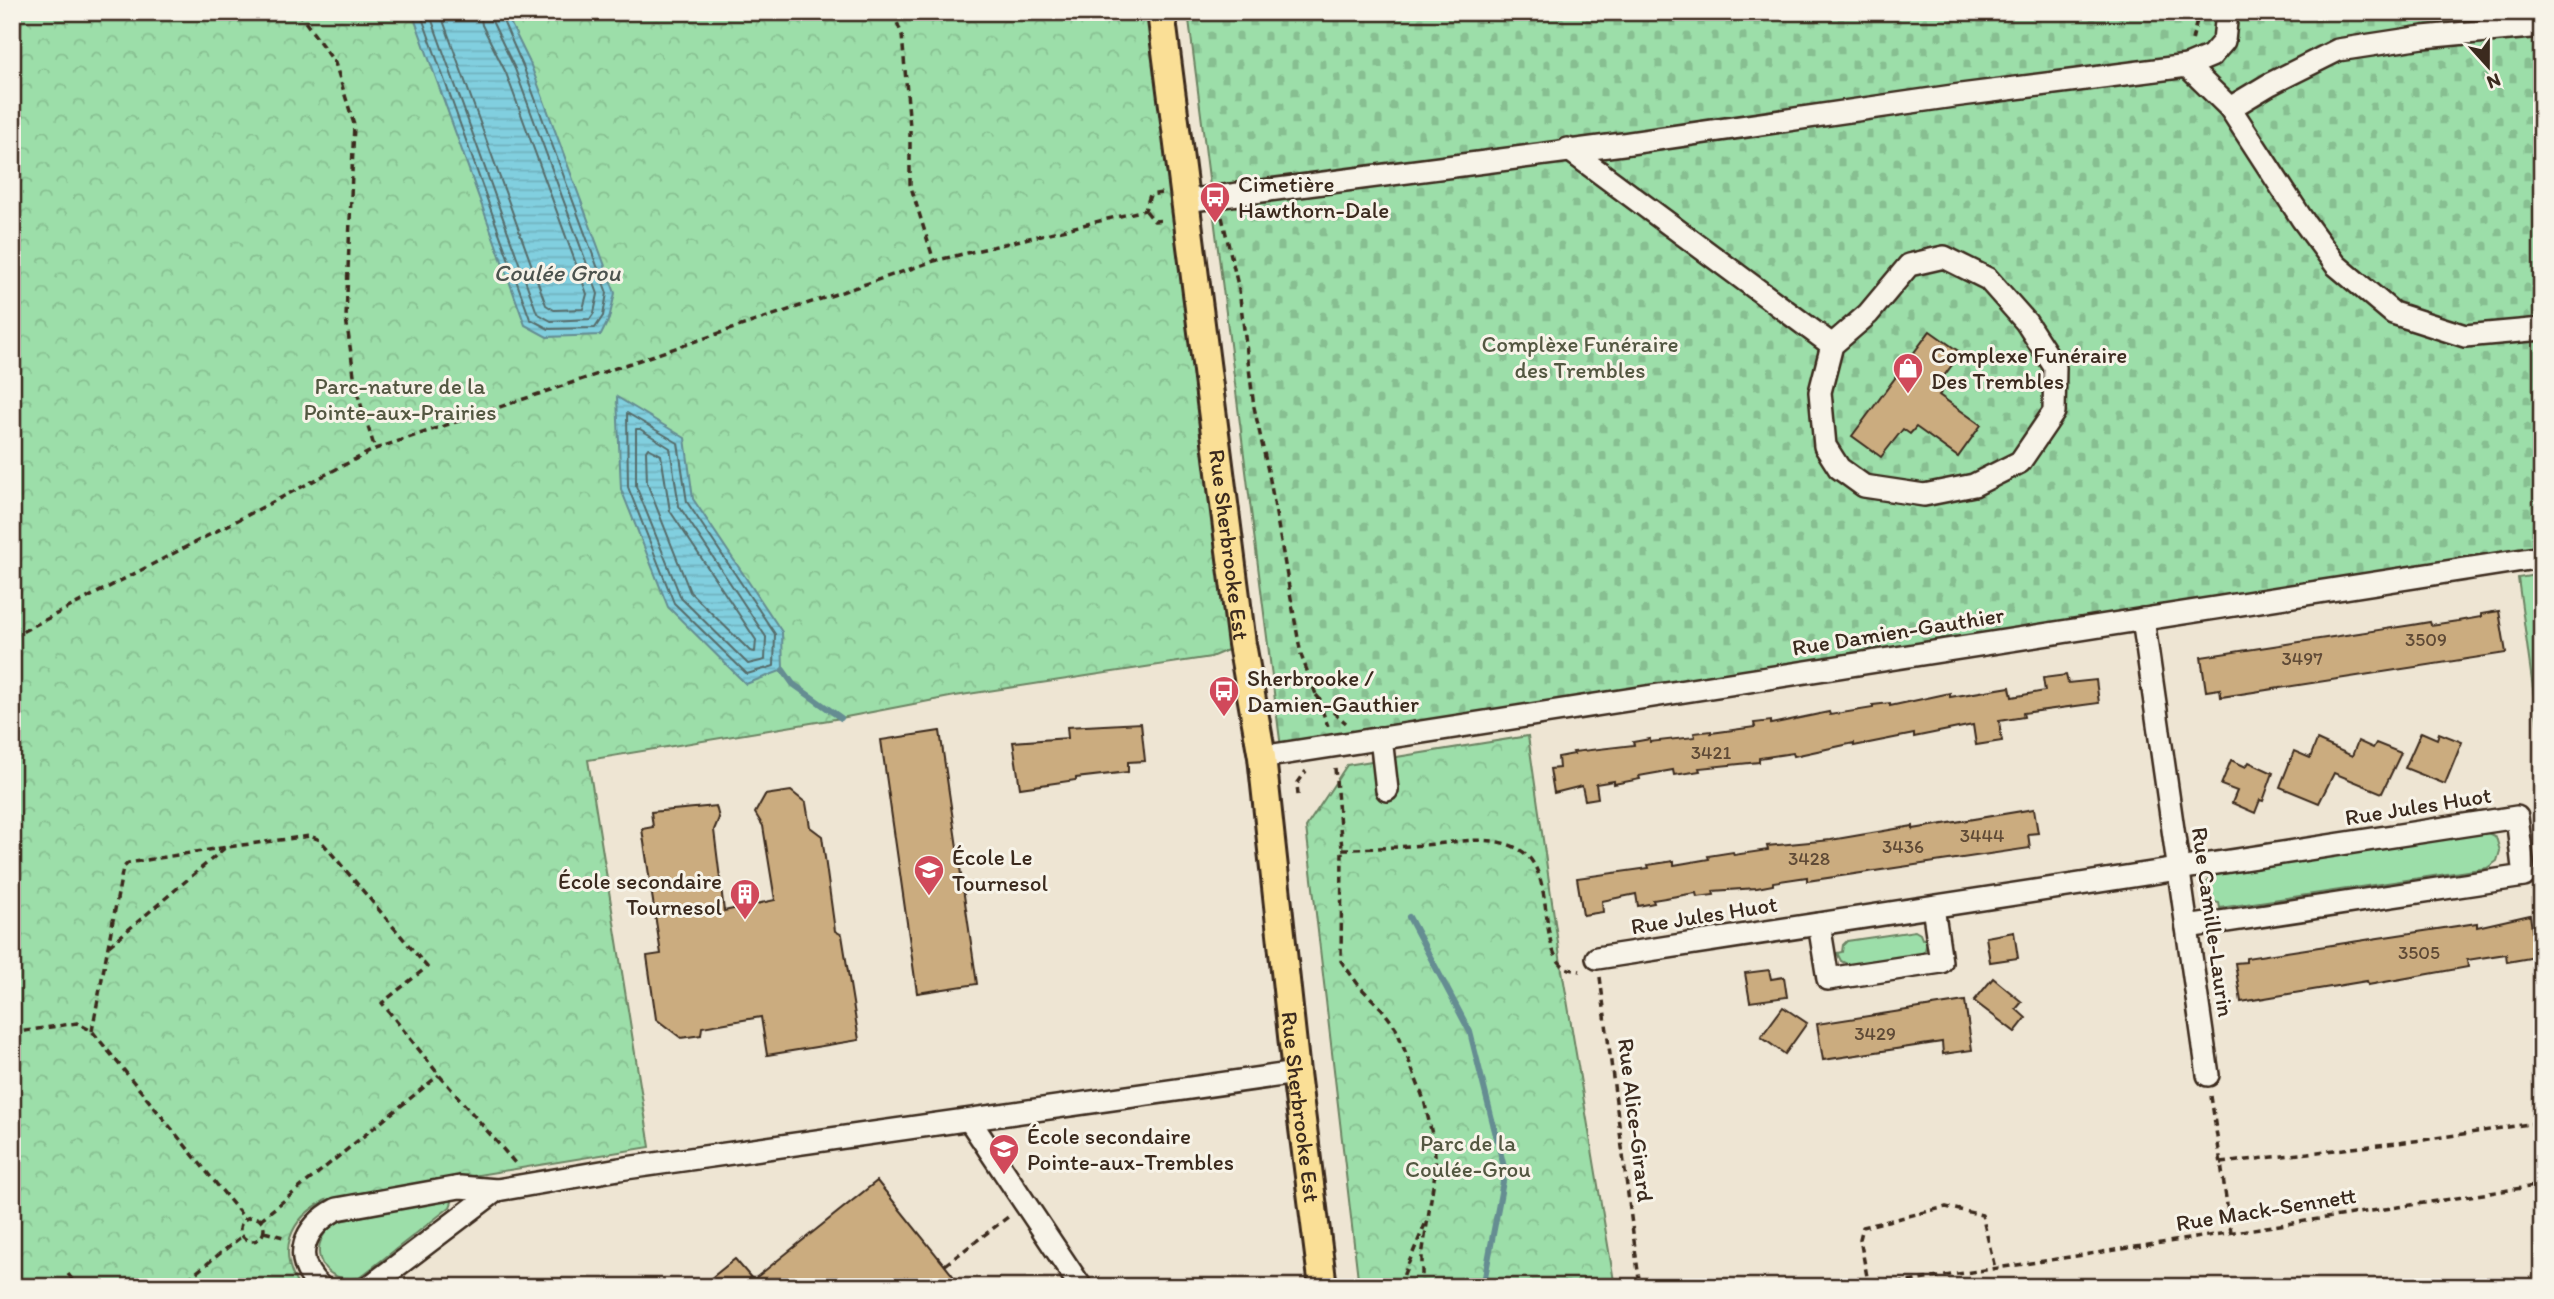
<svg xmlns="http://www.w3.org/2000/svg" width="2554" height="1299" font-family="Itim,sans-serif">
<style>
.green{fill:#9cdea9;stroke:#6c8464;stroke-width:2}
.forest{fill:url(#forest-crowns);stroke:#6c8464;stroke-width:2}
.cemetery{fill:url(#cemetery-stones);stroke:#6c8464;stroke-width:2}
.water{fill:url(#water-rules);stroke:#658d92;stroke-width:2}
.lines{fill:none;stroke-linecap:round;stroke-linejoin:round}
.shore{stroke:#576c6b;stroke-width:2}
.stream{stroke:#658d92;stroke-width:6}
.building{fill:#cbac7f;stroke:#3b2a1e;stroke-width:2}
.minor-casing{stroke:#3b2a1e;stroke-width:26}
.major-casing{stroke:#3b2a1e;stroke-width:32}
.path{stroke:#3b2a1e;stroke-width:3.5;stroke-dasharray:7 5;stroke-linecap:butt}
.minor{stroke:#f7f3e8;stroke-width:21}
.major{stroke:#fadf96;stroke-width:26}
.labels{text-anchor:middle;stroke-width:6;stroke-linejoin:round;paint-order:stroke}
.number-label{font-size:19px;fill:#5f4a36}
.poi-label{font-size:23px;fill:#3b2a1e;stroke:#f7f3e8;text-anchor:start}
.park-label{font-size:23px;fill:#535741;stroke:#f7f3e8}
.street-label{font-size:23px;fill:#3b2a1e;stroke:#f7f3e8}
.water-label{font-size:24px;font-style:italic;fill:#4c534e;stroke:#f7f3e8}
</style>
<defs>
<pattern id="forest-crowns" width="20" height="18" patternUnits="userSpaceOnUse" patternTransform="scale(1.75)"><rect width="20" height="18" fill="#9cdea9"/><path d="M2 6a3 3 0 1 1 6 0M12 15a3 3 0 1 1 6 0" fill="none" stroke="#87bf91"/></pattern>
<pattern id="cemetery-stones" width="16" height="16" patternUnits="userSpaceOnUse" patternTransform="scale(1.75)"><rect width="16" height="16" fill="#9cdea9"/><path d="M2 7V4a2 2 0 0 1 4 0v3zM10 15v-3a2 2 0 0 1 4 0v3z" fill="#87bf91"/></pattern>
<pattern id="water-rules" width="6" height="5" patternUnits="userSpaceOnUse" patternTransform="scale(1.75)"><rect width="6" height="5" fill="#81cfdf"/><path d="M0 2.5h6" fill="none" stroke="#70b2bf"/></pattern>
</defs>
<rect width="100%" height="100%" fill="#eee5d3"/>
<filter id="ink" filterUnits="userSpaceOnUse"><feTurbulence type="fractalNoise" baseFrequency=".0143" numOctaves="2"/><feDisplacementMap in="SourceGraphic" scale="14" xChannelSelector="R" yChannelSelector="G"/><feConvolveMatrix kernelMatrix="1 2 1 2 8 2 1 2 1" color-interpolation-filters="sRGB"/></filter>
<g filter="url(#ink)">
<g class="green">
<polygon points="2542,574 2542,755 2518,578"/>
<path d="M 2484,831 L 2496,837 L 2500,851 L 2497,861 L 2487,868 L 2220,908 L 2219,903 L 2209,901 C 2203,891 2203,883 2213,877 L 2213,872 Z"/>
<polygon points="1915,931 1920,934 1922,939 1928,938 1925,950 1921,955 1851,966 1841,961 1837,953 1842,952 1843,945 1847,941"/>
<path d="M 447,1199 L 452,1202 L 450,1207 L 359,1278 C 318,1286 303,1239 340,1221 Z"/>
</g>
<g class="forest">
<path d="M 12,12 L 1161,12 L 1242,644 L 1211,657 L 955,696 L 841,718 L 588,760 L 650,1147 L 326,1200 C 289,1219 277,1251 299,1287 L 12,1287 Z"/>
<polygon points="1528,736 1561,964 1615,1287 1359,1287 1306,827 1347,765"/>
</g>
<polygon class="cemetery" points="1188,12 2542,12 2542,552 1281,748"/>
<g class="water">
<polygon points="412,12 505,12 530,63 615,293 609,319 601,335 547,337 525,325"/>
<polygon points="617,397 685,438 693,499 782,632 783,670 746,684 668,607 621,489"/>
</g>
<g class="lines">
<g class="shore">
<polyline points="420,12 530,319 549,329 595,328 603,316 607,293 523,66 499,12"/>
<polyline points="429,12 537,313 551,321 590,319 594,313 598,294 515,69 492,21 491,12"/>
<polyline points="440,12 546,305 554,310 583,309 587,294 506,73 482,25 480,12"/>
<polygon points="627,413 678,443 687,502 775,634 774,666 747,674 674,603 628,487"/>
<polygon points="636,429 640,429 670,448 679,506 766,637 765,660 748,664 681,598 636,486"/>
<polygon points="648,448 661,455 670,511 756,640 755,652 750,651 690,592 647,483 646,451"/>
</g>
<g class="stream">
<polyline points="783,670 793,684 841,718"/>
<polyline points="1409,917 1470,1032 1505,1171 1485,1277 1486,1287"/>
</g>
</g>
<g class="building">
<polygon points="1930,331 1961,353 1938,384 1945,388 1939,395 1981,425 1958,457 1916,427 1910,434 1903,429 1881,457 1852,436"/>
<polygon points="2499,611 2506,653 2221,697 2220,689 2206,691 2201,657 2412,625 2430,622 2431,625 2458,621 2481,617 2481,614"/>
<polygon points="2066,675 2068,683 2096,680 2099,703 2023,713 2024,717 1999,721 2002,741 1976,745 1973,725 1914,737 1914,734 1854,746 1854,743 1794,756 1793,753 1759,758 1759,762 1699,768 1700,771 1674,775 1673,770 1639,776 1640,779 1614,784 1614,781 1596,784 1598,798 1585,800 1582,786 1554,793 1550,769 1559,768 1558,757 1574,754 1573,752 1634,745 1633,742 1650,739 1650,742 1695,737 1694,733 1711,731 1711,733 1755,727 1754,723 1771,721 1771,724 1829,712 1830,715 1873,708 1873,705 1890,703 1890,706 1950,693 1950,697 2010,687 2012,697 2045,691 2043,678"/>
<polygon points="1141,723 1145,761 1128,762 1128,772 1076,778 1076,780 1020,788 1013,742 1068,738 1067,727"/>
<polygon points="940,731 977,984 917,993 881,740"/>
<polygon points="2421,732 2437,739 2439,733 2462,742 2445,784 2405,768"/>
<polygon points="2317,740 2352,756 2358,741 2373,748 2376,743 2401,753 2382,793 2334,773 2319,803 2280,787 2294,751 2310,758"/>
<polygon points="2231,760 2246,767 2249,762 2273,773 2263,801 2260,800 2255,813 2232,803 2237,791 2221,785"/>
<polygon points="791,791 806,803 810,827 822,836 835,931 842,935 859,1040 767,1055 761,1017 702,1027 701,1035 681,1038 656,1019 647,956 661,954 642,829 653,827 651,812 716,806 719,818 714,830 724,911 775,900 763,826 755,813 765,795"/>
<polygon points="2034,809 2038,833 2028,834 2030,848 1807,881 1807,877 1773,882 1773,885 1757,888 1713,891 1714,895 1697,897 1696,893 1653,900 1654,903 1638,906 1636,894 1602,901 1603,912 1583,915 1577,878 1649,868 1648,865 1674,861 1674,865 1709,859 1708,856 1733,852 1734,855 1768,850 1767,846 1831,840 1913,826 1913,829"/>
<polygon points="2530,915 2536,957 2507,962 2506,954 2467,960 2468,967 2368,985 2367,981 2241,1002 2235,963 2246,962 2246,958 2477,923 2477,927"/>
<polygon points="2014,932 2018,958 1990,962 1986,937"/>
<polygon points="1769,970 1771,979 1784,977 1787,997 1750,1002 1745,973"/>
<polygon points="1993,978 2022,1002 2016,1009 2026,1018 2015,1032 1974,1001"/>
<polygon points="1965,1001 1972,1050 1943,1054 1942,1042 1823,1060 1817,1024"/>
<polygon points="1783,1007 1807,1023 1785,1054 1761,1037"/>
<polygon points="877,1181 962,1287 700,1287 735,1259 753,1280"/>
</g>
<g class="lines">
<g class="minor-casing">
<g id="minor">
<polyline points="2227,12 2224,41 2211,56 2187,66 2230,108 2302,219 2336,265 2393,313 2465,336 2542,329"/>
<polyline points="2230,108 2270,84 2338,50 2423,37 2542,26"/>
<polyline points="1568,149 1832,345 1868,314 1909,265 1944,257 1988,279 2026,322 2055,367 2054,412 2020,462 1974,485 1924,495 1864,486 1839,468 1825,446 1820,392 1832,345"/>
<polyline points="1185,201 1623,144 1953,96 2187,66"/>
<polyline points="2143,619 2208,1075"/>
<polyline points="1381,738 1387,790"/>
<polyline points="1262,757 2542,557"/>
<polyline points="1819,924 1828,979 1941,962 1933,907"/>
<polyline points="1597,958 2517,817 2524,876 2187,927"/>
<polyline points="970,1121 1081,1287"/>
<path d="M 321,1287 C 289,1259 305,1226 337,1209 L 460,1187 L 497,1190 L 619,1169 L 1296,1073"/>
<polyline points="369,1287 497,1190"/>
</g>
</g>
<g class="major-casing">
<g id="major">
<path id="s1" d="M 1161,12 L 1242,644 L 1262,757 L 1296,1073 L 1323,1287"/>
</g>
</g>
<g class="path">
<polyline points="298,12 335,63 354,124 346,318 356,389 375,449"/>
<polyline points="893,12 902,35 910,127 910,184 934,261"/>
<polyline points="2192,40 2199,12"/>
<polyline points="1146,211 1154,221 1164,220"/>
<polyline points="1222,217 1239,290 1254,407 1270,480 1301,655 1328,726"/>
<polyline points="12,637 375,449 934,261 1145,210 1150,195 1162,193"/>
<polyline points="1316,695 1327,707 1346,723"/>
<polyline points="1335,768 1342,849 1341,961 1360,987 1382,1009 1396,1028 1424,1100 1434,1143 1436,1167 1422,1256 1422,1287"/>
<polyline points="1298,795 1297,784 1306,771"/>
<path d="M 1342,849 C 1370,849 1397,847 1424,845 C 1455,843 1491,833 1520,850 C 1557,871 1537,950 1565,967 C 1569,970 1575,970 1580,971"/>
<polyline points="109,946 226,847"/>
<polyline points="1600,977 1640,1287"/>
<polyline points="92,1031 121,878 123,868 128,863 227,847 310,836 320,840 327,848 427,967 382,1003 439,1075 515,1163"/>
<polyline points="12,1033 77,1023 92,1031 245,1219"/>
<polyline points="2211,1096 2231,1232"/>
<polyline points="2221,1163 2423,1140 2542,1122"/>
<circle cx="252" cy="1229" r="12"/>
<polyline points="260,1220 439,1075"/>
<polyline points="264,1232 287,1238"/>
<polyline points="945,1265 1008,1217"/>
<polyline points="68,1274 78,1287"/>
<polyline points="178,1287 242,1236"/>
<polyline points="1402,1287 1404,1274 1426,1222"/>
<polyline points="1869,1287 1860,1239 1863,1227 1946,1207 1982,1215 1995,1268"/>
<polyline points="1873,1287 2542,1185"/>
</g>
<use href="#minor" class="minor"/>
<use href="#major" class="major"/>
</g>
</g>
<defs>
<g id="bus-pin" transform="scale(1.575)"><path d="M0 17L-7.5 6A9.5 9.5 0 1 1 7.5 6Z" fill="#d1495b" stroke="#f7f3e8"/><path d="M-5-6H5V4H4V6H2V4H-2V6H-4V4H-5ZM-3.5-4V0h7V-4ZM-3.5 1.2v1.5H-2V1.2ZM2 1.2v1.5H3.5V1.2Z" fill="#fff"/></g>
<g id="shop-pin" transform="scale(1.575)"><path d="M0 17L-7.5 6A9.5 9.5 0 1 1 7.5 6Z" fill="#d1495b" stroke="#f7f3e8"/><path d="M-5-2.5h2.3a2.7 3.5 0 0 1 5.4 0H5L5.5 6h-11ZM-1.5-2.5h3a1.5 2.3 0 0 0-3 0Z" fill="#fff"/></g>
<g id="school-pin" transform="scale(1.575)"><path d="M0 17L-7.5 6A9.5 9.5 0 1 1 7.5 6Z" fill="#d1495b" stroke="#f7f3e8"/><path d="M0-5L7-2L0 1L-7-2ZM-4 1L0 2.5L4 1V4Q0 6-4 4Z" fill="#fff"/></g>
<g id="building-pin" transform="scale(1.575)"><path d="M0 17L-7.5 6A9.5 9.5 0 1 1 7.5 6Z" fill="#d1495b" stroke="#f7f3e8"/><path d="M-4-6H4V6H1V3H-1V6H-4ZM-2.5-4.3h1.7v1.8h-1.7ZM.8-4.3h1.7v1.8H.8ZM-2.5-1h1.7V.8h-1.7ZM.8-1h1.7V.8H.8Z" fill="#fff"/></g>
</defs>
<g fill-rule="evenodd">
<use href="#bus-pin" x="1215" y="197"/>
<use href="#shop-pin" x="1908" y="368"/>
<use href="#bus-pin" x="1224" y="691"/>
<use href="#school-pin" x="929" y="870"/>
<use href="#building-pin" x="745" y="894"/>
<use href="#school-pin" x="1004" y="1149"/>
</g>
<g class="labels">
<g class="number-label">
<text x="2426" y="646">3509</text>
<text x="2302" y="665">3497</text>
<text x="1711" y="759">3421</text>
<text x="1982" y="842">3444</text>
<text x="1903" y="853">3436</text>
<text x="1809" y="865">3428</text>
<text x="2419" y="959">3505</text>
<text x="1875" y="1040">3429</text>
</g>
<g class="poi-label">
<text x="1238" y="192">Cimetière<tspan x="1238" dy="26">Hawthorn-Dale</tspan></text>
<text x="1931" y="363">Complexe Funéraire<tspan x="1931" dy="26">Des Trembles</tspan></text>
<text x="1247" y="686">Sherbrooke /<tspan x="1247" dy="26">Damien-Gauthier</tspan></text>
<text x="952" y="865">École Le<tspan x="952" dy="26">Tournesol</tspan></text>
<text x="722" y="889" text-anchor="end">École secondaire<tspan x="722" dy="26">Tournesol</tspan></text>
<text x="1027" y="1144">École secondaire<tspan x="1027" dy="26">Pointe-aux-Trembles</tspan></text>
</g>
<g class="park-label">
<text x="1580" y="352">Complèxe Funéraire<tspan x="1580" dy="26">des Trembles</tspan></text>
<text x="400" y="394">Parc-nature de la<tspan x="400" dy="26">Pointe-aux-Prairies</tspan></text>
<text x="1468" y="1151">Parc de la<tspan x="1468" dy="26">Coulée-Grou</tspan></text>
</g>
<g class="street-label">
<text dy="8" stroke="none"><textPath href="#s1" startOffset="537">Rue Sherbrooke Est</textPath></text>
<text transform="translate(1898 631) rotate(-9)" y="8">Rue Damien-Gauthier</text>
<text transform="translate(2418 806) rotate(-9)" y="8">Rue Jules Huot</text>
<text transform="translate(1704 915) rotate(-9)" y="8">Rue Jules Huot</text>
<text transform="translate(2213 922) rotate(82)" y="8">Rue Camille-Laurin</text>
<text dy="8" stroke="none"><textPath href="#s1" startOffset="1104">Rue Sherbrooke Est</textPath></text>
<text transform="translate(1636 1120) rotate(83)" y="8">Rue Alice-Girard</text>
<text transform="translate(2266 1209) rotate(-9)" y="8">Rue Mack-Sennett</text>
</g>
<g class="water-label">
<text x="557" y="281">Coulée Grou</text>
</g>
</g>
<rect width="2554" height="1299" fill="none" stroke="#f7f3e8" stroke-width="42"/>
<rect x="21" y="21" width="2512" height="1257" fill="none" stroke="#3b2a1e" stroke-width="2.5" filter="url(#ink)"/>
<g transform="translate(2488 66) rotate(159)" stroke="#f7f3e8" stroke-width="5" paint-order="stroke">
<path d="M0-5L12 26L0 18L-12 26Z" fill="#3b2a1e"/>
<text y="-10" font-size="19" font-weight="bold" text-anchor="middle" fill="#3b2a1e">N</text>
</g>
</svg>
